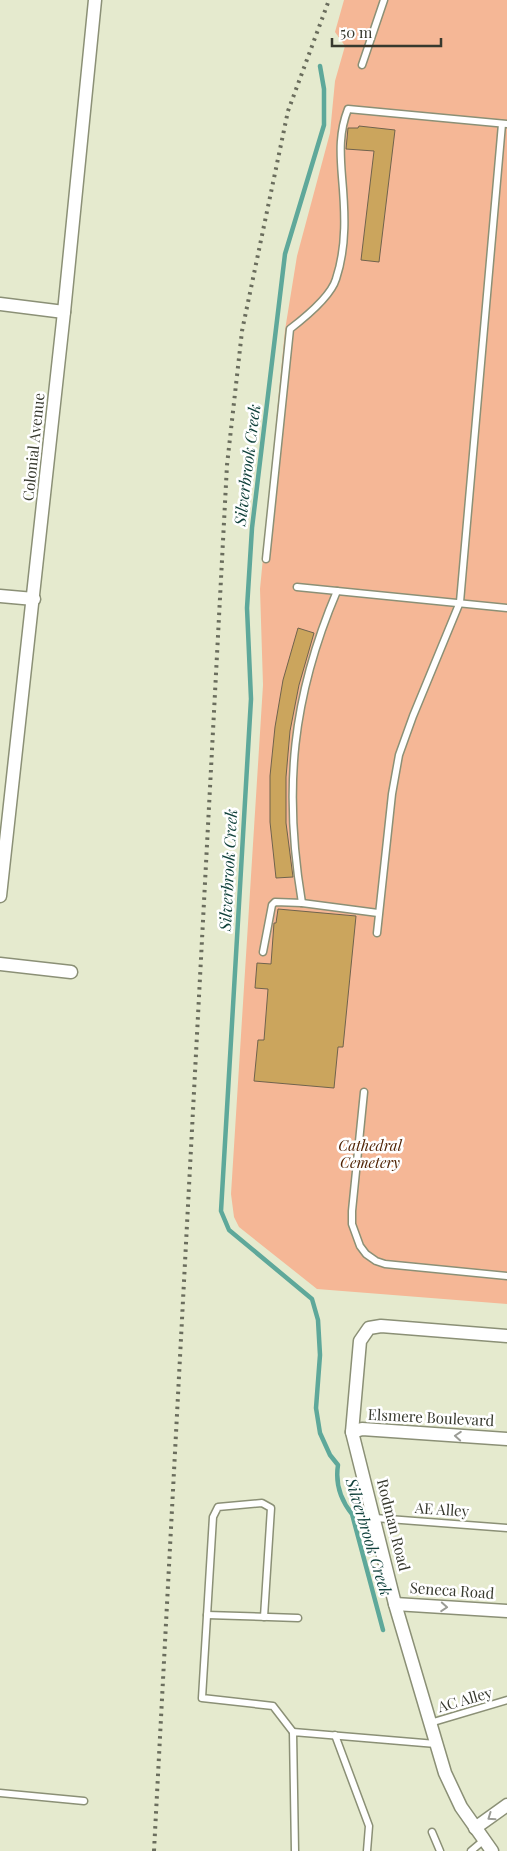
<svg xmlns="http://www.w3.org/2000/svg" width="507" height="1851" font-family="'Playfair Display',serif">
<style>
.green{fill:#f5b796}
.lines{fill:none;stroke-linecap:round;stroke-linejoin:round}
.stream{stroke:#5ea89a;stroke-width:4.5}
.building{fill:#cba55d;stroke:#70634d}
.service-casing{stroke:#8b9076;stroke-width:9}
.minor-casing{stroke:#8b9076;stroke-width:15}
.service{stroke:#fff;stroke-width:6}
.minor{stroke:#fff;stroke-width:12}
.rail{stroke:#6a6d5d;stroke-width:4;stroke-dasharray:2.5 5;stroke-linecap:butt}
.oneway{stroke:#9b9c96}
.labels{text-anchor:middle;stroke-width:5;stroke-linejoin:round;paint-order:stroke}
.street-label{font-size:15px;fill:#37392e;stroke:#fff}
.park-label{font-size:15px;font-style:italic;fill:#502305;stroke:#fff}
.water-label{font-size:16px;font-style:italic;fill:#10413b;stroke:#fff}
</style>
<rect width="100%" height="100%" fill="#e5eace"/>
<polygon class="green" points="344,0 507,0 507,1304 317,1289 239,1227 234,1217 231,1194 263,685 260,589 285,330 297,256 330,133 335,81 345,46 335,32"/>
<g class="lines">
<path class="stream" d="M 320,66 L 324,89 L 324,125 L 285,254 L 252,528 L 247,608 L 251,699 L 221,1211 L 229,1230 L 312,1299 L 318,1320 L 320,1355 L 316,1408 L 320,1433 L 330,1455 L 338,1465 C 335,1484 340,1499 352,1514 L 383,1630"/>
</g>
<g class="building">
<polygon points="359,126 395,130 379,262 361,260 374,151 346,149 348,128 358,128"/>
<polygon points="298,628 314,633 299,685 290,731 286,777 286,823 293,877 276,878 270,822 270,776 275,727 283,680"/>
<polygon points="278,909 356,916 343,1047 338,1047 334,1088 254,1081 258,1040 264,1040 268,989 255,988 257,963 271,964 274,923 276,923"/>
</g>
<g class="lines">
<g class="service-casing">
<g id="service">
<polyline points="362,65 384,0"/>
<path d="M 266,559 L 290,329 C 303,319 331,296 336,279 C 347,246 345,211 342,177 C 340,152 339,132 348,109 L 507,124"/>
<polyline points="297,587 507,608"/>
<path d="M 302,903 C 283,789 292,697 337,591"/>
<polyline points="377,933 392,794 399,755 413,716 460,602 502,124"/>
<polyline points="263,952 272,905 275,902 302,903 378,913"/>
<polyline points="364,1092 352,1211 352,1224 360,1246 366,1254 376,1261 385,1264 507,1276"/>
<polyline points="375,1518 507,1528"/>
<polyline points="207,1615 298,1618"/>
<polyline points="264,1617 271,1508 262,1503 218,1507 213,1517 202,1698 273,1706 293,1732"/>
<polyline points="430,1723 507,1700"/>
<polyline points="335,1735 369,1826 367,1851"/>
<polyline points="0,1793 84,1801"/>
<polyline points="432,1832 440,1851"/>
<polyline points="295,1851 293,1732 436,1744"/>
<polyline points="471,1851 484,1840"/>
</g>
</g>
<g class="minor-casing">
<g id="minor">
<polyline points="0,304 64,312"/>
<polyline points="0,596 34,599"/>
<polyline points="0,896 64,312 95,0"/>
<polyline points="0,964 71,972"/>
<polyline points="352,1432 362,1429 507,1439"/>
<polyline points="395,1604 507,1611"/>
<polyline points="475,1828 507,1805"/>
<polyline points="492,1851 461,1807 445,1773 395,1604 352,1432 360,1341 369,1328 381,1326 507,1336"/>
</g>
</g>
<use href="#service" class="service"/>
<use href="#minor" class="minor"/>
<polyline class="rail" points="154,1851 227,465 242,331 288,111 329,0"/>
</g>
<defs><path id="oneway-chevron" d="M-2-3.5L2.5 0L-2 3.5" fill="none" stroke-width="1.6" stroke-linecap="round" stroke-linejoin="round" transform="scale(1.25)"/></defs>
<g class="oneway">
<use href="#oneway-chevron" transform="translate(458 1436) rotate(-176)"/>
<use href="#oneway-chevron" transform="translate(444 1607) rotate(4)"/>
<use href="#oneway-chevron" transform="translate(491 1817) rotate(145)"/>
</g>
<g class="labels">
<g class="street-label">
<text transform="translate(34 447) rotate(-84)" y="5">Colonial Avenue</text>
<text transform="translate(431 1418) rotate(3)" y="5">Elsmere Boulevard</text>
<text transform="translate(442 1510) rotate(4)" y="5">AE Alley</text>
<text transform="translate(393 1525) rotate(76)" y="5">Rodman Road</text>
<text transform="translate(452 1591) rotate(4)" y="5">Seneca Road</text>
<text transform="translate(465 1700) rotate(-16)" y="5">AC Alley</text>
</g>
<g class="park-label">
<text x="370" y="1151">Cathedral<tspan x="370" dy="17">Cemetery</tspan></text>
</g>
<g class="water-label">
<text transform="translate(247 465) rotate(-83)" y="6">Silverbrook Creek</text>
<text transform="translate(228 870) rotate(-87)" y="6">Silverbrook Creek</text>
<text transform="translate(369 1537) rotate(73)" y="6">Silverbrook Creek</text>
</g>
</g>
<path d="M332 38v8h109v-8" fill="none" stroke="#37392e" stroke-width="2.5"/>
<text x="340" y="38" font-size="15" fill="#37392e" stroke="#ffffff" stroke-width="4" paint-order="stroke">50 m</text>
</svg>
